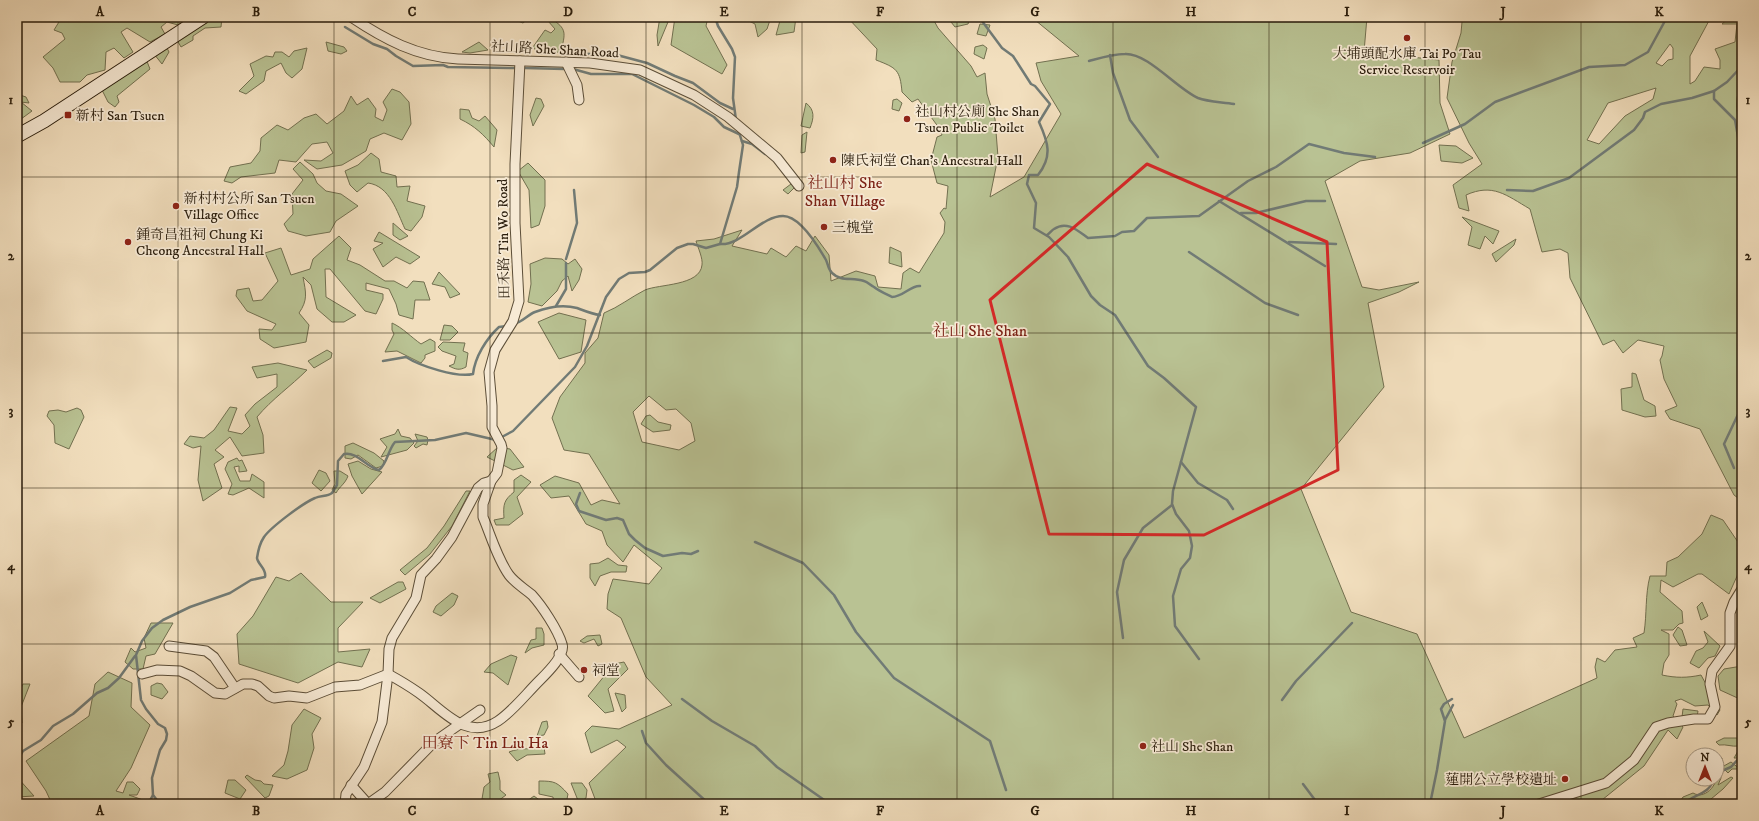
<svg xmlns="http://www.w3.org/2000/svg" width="1759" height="821" font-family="'IM FELL DW Pica','Noto Serif TC',serif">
<rect width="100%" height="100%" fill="#f2dfbe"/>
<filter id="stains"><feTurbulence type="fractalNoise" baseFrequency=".005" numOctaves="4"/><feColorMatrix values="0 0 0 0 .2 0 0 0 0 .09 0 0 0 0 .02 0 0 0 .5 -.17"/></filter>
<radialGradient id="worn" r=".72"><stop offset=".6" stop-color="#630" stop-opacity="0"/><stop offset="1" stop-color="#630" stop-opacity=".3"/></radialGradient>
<g fill="#b9c293" stroke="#727050" fill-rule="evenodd">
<path d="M62 17H113L119 22 123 17H190L178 25 167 22 161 27 165 34 150 42 127 28 121 32 133 52 124 58 114 48 106 52 105 70 87 75 80 82H60L53 68 43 57 65 39 62 33 54 30Z"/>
<path d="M196 17H222L221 27 205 28 193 36V40L181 47 177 40Z"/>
<path d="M513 17 529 18 523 23 513 19Z"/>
<path d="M660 17H668V22L658 46 657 35Z"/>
<path d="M675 17H708L706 26 727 65 722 74 671 45Z"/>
<path d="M741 17H771L767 29 758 37 755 24Z"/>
<path d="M781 17H796L794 32 776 35Z"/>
<path d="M847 17H932L938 28 971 66 977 77 985 73 987 94 995 119 998 157 990 197 1024 177 1061 114 1041 81 1036 63 1079 56 1035 20 1034 17H1367L1364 52 1439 60 1440 103 1450 134 1410 153 1360 161 1325 181 1362 287 1379 290 1419 282 1399 292 1368 303 1384 387 1301 489 1351 612 1417 634 1464 738 1597 678 1595 667 1597 658 1605 662 1615 650 1637 647 1633 638 1644 633C1647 614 1645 595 1650 576H1666L1667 562 1678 557 1702 534 1711 515 1723 520 1742 548V565L1729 594 1702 574H1698L1673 587 1661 580 1660 592 1682 611 1683 623 1679 624 1673 630H1661L1669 634V655L1664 663 1662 675C1676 678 1687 678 1701 675L1720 710 1717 715 1708 705 1695 706 1681 699 1675 701 1677 704 1673 716 1683 727 1677 739 1668 730 1644 766 1597 804H597L589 783 626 747 617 740 591 753 585 733 592 726 619 729 672 705 646 677 621 618 607 609 608 594 613 579 649 584 662 568 634 545 623 562 607 545 602 531 586 524 569 496 551 498 540 485 555 476 579 483 591 505 602 500 620 504 589 454 564 450 552 418 560 397 585 363V353L598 338 604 313C619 307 631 297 645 290 659 284 700 286 702 265 703 258 698 248 696 241L714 239 742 230 732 246 767 254 771 248 786 257 796 246 806 251 815 236 829 255 831 281 856 271 875 276 878 287 901 289 903 273 910 268 919 273 944 233 945 222 940 213 944 208 946 209 948 186 937 183 931 160 937 137 942 135 939 128 918 99 912 102 902 92C900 70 897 68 876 60L877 49ZM649 396 666 410 676 409 691 423 695 441 679 450 642 442 633 412Z"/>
<path d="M947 17H971L968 24 955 27Z"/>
<path d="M1460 17H1711L1690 56V84L1695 81 1704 67 1720 69V60L1715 49 1735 42 1737 24H1722L1730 17H1742V89H1739C1735 103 1736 115 1742 128V501L1734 495 1700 429 1670 419 1665 411 1677 406 1664 379 1660 360 1662 356 1664 346 1638 340 1623 353 1614 340 1603 345 1570 278 1568 253 1560 249 1542 252 1530 209C1506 195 1493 183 1466 195L1469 211 1459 208 1453 185 1482 164 1469 143 1447 98 1452 62 1461 33 1462 22ZM1670 44 1673 48V59L1668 60 1662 66 1656 63ZM1656 88 1653 99 1625 116 1599 144 1587 140 1608 103Z"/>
<path d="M550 18C568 29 565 33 561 52L539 54 533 47 545 30 551 33 555 29 548 21Z"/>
<path d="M980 24 990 25 986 36 977 34Z"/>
<path d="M326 42 344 47 347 51 341 54 328 51Z"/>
<path d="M479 42 488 50 470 53 462 52Z"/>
<path d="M983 45 987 48 984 59 974 54 975 47Z"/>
<path d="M166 46 169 52 162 64 154 54Z"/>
<path d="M307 48 302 69 292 78 286 73 281 63 266 71 264 81 246 94 239 91 254 76 250 64 266 56 273 57 275 52H282L289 57 294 51Z"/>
<path d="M146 59 150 69 117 96 119 102 115 107 108 102 102 90Z"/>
<path d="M392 89 400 92 409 102 411 124 402 140 384 133 370 139 366 151 342 165 317 169 304 160 321 161 333 153 327 142 312 144 296 162 279 160 275 173 241 177 232 183 224 181 230 167 251 163 260 151 261 138 277 125 288 130 304 118 316 114 327 124 344 111 351 96 357 105 368 98 376 109 375 117 383 121 387 110 383 102Z"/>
<path d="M17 94 26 97 29 103 21 102 32 111 17 122Z"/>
<path d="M536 98 541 99 544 106 533 126 530 115Z"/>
<path d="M897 99 902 103 899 111 892 109 893 100Z"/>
<path d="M806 103C815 110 814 118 810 128L801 126Z"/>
<path d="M460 109 469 110 472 118 479 121 485 116 497 130 494 147C484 135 475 126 460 119Z"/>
<path d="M807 132 805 152 801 153 802 135Z"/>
<path d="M1439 145 1456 146 1473 158 1462 163 1441 161Z"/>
<path d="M371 153 379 159 381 172 396 176 397 187 410 186 407 201 425 206 422 217 411 231 405 229C397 212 390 186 368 183L357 192 350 185 345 171 358 165Z"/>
<path d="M300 162 313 174 317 183 326 191 341 194 358 206 336 221 330 232 306 236 288 231 284 224 293 214 292 194 303 180 293 169Z"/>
<path d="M528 163 545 180V206L539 225 531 228 529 190 518 171Z"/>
<path d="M791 184 796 186 788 194 783 190Z"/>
<path d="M1462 217 1499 231 1493 244 1485 236 1480 249 1468 245 1472 227Z"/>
<path d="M393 223 408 236 400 240 393 235Z"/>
<path d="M379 232 420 257 410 264 396 257 383 267 373 249 383 243 374 241Z"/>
<path d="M339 236 351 248 347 260 360 265 385 281H394L407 288 413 281 424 282 430 300H415L413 319 399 315 396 304 389 289 366 283V290L383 294V299L376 314 365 311 330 269H325L326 297 356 315 344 322H332L317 309 311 285 303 277C306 293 308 300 299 313L309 325 306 342 274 348 260 339 259 329 272 330 276 324 247 311 236 296 237 290 249 288 253 301 262 300 278 281 265 253 281 248 291 275 310 269 313 259Z"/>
<path d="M1516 239 1514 245 1496 262 1492 254Z"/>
<path d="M890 247 901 252 902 267 889 263Z"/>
<path d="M545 258 562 259 568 264 575 259 582 269 579 280 572 291 568 276 562 281 557 291 542 306 528 302 531 284 530 264Z"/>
<path d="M439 272 460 294 450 298 445 287 432 284Z"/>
<path d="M559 313 586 320 581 352 559 359 538 322Z"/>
<path d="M392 323C403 328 411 337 421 344L430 339 435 342V351L425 355V358L421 363 397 351 385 352 394 334 392 330Z"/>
<path d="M444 325 452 326 458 332 450 340H440Z"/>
<path d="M443 342 465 343 463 351 468 353 466 367C459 371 455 369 449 366L454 364 456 356 442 351 438 347Z"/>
<path d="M327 350 332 353 331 358 314 368 308 361Z"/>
<path d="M278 363 307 370C291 386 272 399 257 417L263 435 264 453 242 456 230 437 215 450 224 457 214 464 222 488 203 501 198 480 201 446 193 448 184 444 190 436 204 438 214 430 230 407 237 408 228 431 242 434 250 426 245 415 255 404 277 387V374L257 378 252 367Z"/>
<path d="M1632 373 1636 374 1644 400 1655 406 1656 416 1645 417 1622 410 1621 389 1632 387Z"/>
<path d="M77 408 81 410 84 417 69 449 55 443 54 425 47 416 49 411 58 410 66 412Z"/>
<path d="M650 415 658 422 671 425 670 430 653 432 641 424 646 416Z"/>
<path d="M398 429 401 436 410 438 414 443 407 450 381 457 387 447 380 439 395 434Z"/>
<path d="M415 434 427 437 428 440 427 445 423 444 416 448 414 446 418 441Z"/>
<path d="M353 443 374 453 384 461 383 466 376 468 358 455 351 459 345 458V446Z"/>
<path d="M498 447 510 449 524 467 513 470 487 457Z"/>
<path d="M237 458 239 461 242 460 247 471 239 472V466L234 467 240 481H250L252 474 264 482V498L249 488 233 495 228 494 232 484 225 469 228 462Z"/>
<path d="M358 461 371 469 382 472 362 494 352 476 348 464Z"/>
<path d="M319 470 326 473 330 481 321 491 312 483Z"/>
<path d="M334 471H340L348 476C345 484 340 486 336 493L332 490 335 484Z"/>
<path d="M521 475 531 482 517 497 523 514 509 525H496L494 520 504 518C503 504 504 500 514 492V480Z"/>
<path d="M466 491H470L452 526 430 554 405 575 400 570 427 548 444 526Z"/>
<path d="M608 558 618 565 627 566 626 572H611L600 576 595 586 590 578V564L599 563Z"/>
<path d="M301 573 331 602H363L338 628V652L370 649 362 667 338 662 298 683 239 664 237 634 253 616 276 577 289 581Z"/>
<path d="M398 582H403L406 589 380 603 370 598Z"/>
<path d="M452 593 458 596 454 605 441 616 433 612 436 606Z"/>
<path d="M1702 602 1708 616 1701 620 1697 607Z"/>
<path d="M151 623H173L155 654 146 656 143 669H133L125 662 131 648 135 652 146 648 144 638Z"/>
<path d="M1678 627 1682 630 1687 645 1680 646 1673 635Z"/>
<path d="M536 628H542L544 634V645L532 648 525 653 531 640 536 639Z"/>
<path d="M1704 631 1720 646 1715 656 1708 658 1699 668 1690 663 1696 651 1703 648 1708 642Z"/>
<path d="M600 635 602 644 598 646 594 639 584 643 580 641 587 636Z"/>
<path d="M511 655 517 657 508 685 493 673 484 672 491 664Z"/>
<path d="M624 662 628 669 608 689 614 711 605 713 588 696 614 664Z"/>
<path d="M1742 666V700L1720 690 1718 676 1724 669Z"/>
<path d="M108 672 132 683 131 707 150 725 131 768 116 791 123 793 127 782H133L140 789 137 795H129L143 800 135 804H52L46 791 26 761 89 716 95 684Z"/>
<path d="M157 683 162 684 168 692 162 699 151 695V686Z"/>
<path d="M23 684H30L21 707 22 723H17V696Z"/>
<path d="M615 693 625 695 626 708 622 712Z"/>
<path d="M304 709 321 718 312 734 314 748 307 770 287 779 272 776 284 765 288 751 292 725Z"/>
<path d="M1683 709 1698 711 1696 723 1682 717Z"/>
<path d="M547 721 548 727 544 735 537 736 542 722Z"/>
<path d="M1742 729V751L1738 758H1734L1738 751 1739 746C1731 747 1727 744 1719 745L1716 742 1724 738H1739Z"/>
<path d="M544 747 545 754 527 755 517 761 509 752C521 747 532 750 544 747Z"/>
<path d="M1713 750 1722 758V763L1717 764V755H1711Z"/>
<path d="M1731 762 1740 769H1732L1728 773 1722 767Z"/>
<path d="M498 772 500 781V790L506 795 498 801 482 799 484 787 490 782 488 774Z"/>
<path d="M1720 773 1721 778 1718 785 1731 777 1733 778 1723 789 1705 804H1678L1683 797 1693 793C1705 800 1717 785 1717 775Z"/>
<path d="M17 775V777L34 796 17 797Z"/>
<path d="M247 775 255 780 261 781 264 784 273 785 269 796 265 798 245 777Z"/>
<path d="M228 780H235L246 790 240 799 225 793Z"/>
<path d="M539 781C555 781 557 782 568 794L566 804H554L553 797 539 794Z"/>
<path d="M571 783H582L587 790 586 798 579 803Z"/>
<path d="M534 796 542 802 540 804H523Z"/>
</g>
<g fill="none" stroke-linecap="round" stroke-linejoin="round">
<g stroke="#717b76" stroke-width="2.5">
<path d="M715 17 718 26 732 49 735 57 733 98 736 120"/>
<path d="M976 17 982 21 1002 48 1013 56 1031 84 1035 86 1050 104 1039 122C1048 142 1053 156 1038 175H1029L1027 184 1036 203 1034 228 1049 237 1068 257 1091 296 1100 305 1115 315 1148 366 1164 378 1196 407 1173 491 1172 504 1176 514 1189 531 1192 546 1190 558 1181 569 1173 596 1175 626 1199 659"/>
<path d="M345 27 373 44 387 49 396 56 413 66 443 65 448 67 515 68"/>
<path d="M565 53 617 55 647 63 675 76 693 83 720 103 733 109"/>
<path d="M1110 55 1113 73 1130 120 1158 157"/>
<path d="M1089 61C1100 58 1113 54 1125 54 1148 53 1176 88 1198 98 1208 102 1223 102 1234 104"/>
<path d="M525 68 564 69"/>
<path d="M573 69 591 74H632L694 105 714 117 724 127 739 134"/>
<path d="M1714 91V99L1735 120 1742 159"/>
<path d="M742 141 752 144 765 154"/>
<path d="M1423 143 1465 124 1495 102 1589 67 1625 65 1648 52 1666 19"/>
<path d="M1507 190 1533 191 1569 178 1634 130 1643 118 1645 112 1661 104 1692 98 1714 91 1727 82 1742 66"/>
<path d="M1219 201 1325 266"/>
<path d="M1241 213H1256L1306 201H1325"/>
<path d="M1047 235C1050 233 1052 230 1054 229 1067 220 1078 231 1088 238L1115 236 1122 232 1134 231 1147 218 1199 216 1248 181 1276 167 1309 144 1344 153 1375 157"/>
<path d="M1289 242 1336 244"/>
<path d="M720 244C741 246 761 216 783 216 800 216 818 246 826 260 828 264 828 269 832 273 841 282 852 277 864 281 868 282 870 285 874 287 879 291 886 294 892 297 903 297 911 285 920 286"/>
<path d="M1189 252 1265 303 1298 315"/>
<path d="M566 259 577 223 574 190"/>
<path d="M556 306 566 289V263"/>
<path d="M513 324C522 323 527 315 535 312 548 307 563 304 577 308 585 311 592 314 600 315"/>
<path d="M383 361 406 357C420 366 457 378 473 374 475 357 486 339 499 327L507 326"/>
<path d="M500 438 513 431 575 367 587 346 606 297 619 279 629 273 645 272 650 270 677 248 688 244H693L706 248 720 244 737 187 739 172 743 145 738 129"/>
<path d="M1181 462 1198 483 1227 500 1233 509"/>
<path d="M1734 468 1724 444 1742 406"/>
<path d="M580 493 576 504 579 511 606 520 617 518 623 520 629 534 635 540 645 548 663 556 682 553 691 554 698 551"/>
<path d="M755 542 803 563 834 595 856 632 894 678 990 741 1006 790"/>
<path d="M1123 638 1117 592 1124 560 1143 528 1172 505"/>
<path d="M682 699 712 721 755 746 777 767 830 804"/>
<path d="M1282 700 1296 681 1352 623"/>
<path d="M1445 720 1453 705"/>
<path d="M642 731 646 743 666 765 709 804"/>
<path d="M17 758H19L23 751 41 740 53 726 73 714 97 693 108 688 119 678 135 656"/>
<path d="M1717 773 1731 767 1742 755"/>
<path d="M1303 784 1318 804"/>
<path d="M148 804 153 795"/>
<path d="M160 804 153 795 152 778 160 750 166 740 167 734 165 728 158 724 146 709 141 700 136 655 142 641 152 628 163 620 190 607 230 593 251 580 265 577C267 569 258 565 257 558 258 551 260 543 264 537 271 527 303 503 315 498 321 495 327 497 332 493L337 485 338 461 344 454C357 451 367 468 379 470 387 464 388 450 395 442L435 440 466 433 496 440"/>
<path d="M1430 804 1437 770 1445 721 1441 709 1444 704 1452 699"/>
<path d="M1684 804C1693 794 1709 795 1714 779"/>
</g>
<g stroke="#5c4e38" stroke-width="11">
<g id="minor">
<path d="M351 17C384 39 417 57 458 59L590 63 640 70 694 95 728 117 777 158 799 186"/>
<path d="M566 62 577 85 579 100"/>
<path d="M169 646 206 651 214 657 235 688"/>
<path d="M559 654 579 677"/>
<path d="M142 674 157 670 180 671 191 676 215 693 225 694 243 684H252L258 686 269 696 274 698 289 696 307 698 335 687 360 685 388 674"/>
<path d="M388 674C399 680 409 686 419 693 442 709 466 742 498 721 513 711 526 694 539 681 546 674 566 655 562 644 558 630 542 606 532 595 524 588 516 584 509 575 497 558 491 536 483 517V504L491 481 497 473 502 448 501 444 492 427V406L489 372 495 350 513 321 519 301 515 223V164L520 61"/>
<path d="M351 785 368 804"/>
<path d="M345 804 346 794 364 767 382 722 388 674 389 649 392 638 416 598 421 575 436 559 452 537 478 488 484 483 491 481"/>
<path d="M368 804 385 792 434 742 480 710"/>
<path d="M1539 804 1606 783 1634 760 1656 727 1668 723 1694 719H1708L1715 707 1710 684 1712 671 1730 646V613L1734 602 1742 589"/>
</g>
</g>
<g stroke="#2a1d0c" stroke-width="15">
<path id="secondary" d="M17 136 44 121 203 17"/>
</g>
<use href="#minor" stroke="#f7ead5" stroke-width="9"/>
<use href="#secondary" stroke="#f7ead5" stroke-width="13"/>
</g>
<path fill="none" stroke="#d62828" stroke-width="3" stroke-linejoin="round" d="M1147 164 1327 242 1338 470 1204 535 1049 534 990 300Z"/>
<path fill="none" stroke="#2a1d0c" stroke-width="1" stroke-opacity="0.55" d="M178 17V804M334 17V804M490 17V804M646 17V804M802 17V804M957 17V804M1113 17V804M1269 17V804M1425 17V804M1581 17V804M17 177H1742M17 333H1742M17 488H1742M17 644H1742"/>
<g fill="#8f2418" stroke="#f7ead5" stroke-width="1.5">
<circle cx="1407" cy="38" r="4"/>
<rect x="64" y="111" width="8" height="8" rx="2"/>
<circle cx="907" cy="119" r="4"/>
<circle cx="833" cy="160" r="4"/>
<circle cx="176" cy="206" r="4"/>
<circle cx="824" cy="227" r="4"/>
<circle cx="128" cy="242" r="4"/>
<circle cx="584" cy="670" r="4"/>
<circle cx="1143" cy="746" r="4"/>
<circle cx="1565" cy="779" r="4"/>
</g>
<g text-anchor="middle" stroke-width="3.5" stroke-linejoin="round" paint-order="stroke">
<g font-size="14" fill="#2a1d0c" stroke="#f7ead5">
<text transform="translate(555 49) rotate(3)" y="5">社山路 She Shan Road</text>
<text transform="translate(503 239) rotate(-91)" y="5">田禾路 Tin Wo Road</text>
</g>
<g font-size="14" fill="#2a1d0c" stroke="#f7ead5" text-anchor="start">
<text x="1407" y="58" text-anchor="middle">大埔頭配水庫 Tai Po Tau<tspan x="1407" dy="16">Service Reservoir</tspan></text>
<text x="915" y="116">社山村公廁 She Shan<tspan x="915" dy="16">Tsuen Public Toilet</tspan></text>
<text x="76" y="120">新村 San Tsuen</text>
<text x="841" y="165">陳氏祠堂 Chan's Ancestral Hall</text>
<text x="184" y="203">新村村公所 San Tsuen<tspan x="184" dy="16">Village Office</tspan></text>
<text x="832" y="232">三槐堂</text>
<text x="136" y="239">鍾奇昌祖祠 Chung Ki<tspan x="136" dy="16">Cheong Ancestral Hall</tspan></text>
<text x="592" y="675">祠堂</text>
<text x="1151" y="751">社山 She Shan</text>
<text x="1557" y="784" text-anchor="end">蓮開公立學校遺址</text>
</g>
<g font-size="16" fill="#7a1f14" stroke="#f7ead5">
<text x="845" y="188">社山村 She<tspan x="845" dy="18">Shan Village</tspan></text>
<text x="980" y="336">社山 She Shan</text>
<text x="485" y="748">田寮下 Tin Liu Ha</text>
</g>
</g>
<rect width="1759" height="821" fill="none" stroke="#f2dfbe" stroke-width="44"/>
<g transform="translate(1705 767)"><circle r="19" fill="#f7ead5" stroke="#a59885"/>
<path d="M0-3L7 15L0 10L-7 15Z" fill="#8f2418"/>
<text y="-6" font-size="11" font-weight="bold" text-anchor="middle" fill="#2a1d0c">N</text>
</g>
<rect x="22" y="22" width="1715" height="777" fill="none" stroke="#2a1d0c" stroke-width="1.5"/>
<g font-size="13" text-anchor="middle" font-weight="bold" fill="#2a1d0c">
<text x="100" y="16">A</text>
<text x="256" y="16">B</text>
<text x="412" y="16">C</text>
<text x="568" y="16">D</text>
<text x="724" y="16">E</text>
<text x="880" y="16">F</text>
<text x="1035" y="16">G</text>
<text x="1191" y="16">H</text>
<text x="1347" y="16">I</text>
<text x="1503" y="16">J</text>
<text x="1659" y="16">K</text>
<text x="11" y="104">1</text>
<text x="1748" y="104">1</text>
<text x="11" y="260">2</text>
<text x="1748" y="260">2</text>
<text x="11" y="415">3</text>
<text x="1748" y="415">3</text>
<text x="11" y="570">4</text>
<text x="1748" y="570">4</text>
<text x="11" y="726">5</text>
<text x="1748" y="726">5</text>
<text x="100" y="815">A</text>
<text x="256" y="815">B</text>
<text x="412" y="815">C</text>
<text x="568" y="815">D</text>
<text x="724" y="815">E</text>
<text x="880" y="815">F</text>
<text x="1035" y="815">G</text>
<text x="1191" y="815">H</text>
<text x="1347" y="815">I</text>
<text x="1503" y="815">J</text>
<text x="1659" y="815">K</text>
</g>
<rect width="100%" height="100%" filter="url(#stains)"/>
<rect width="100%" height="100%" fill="url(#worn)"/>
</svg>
